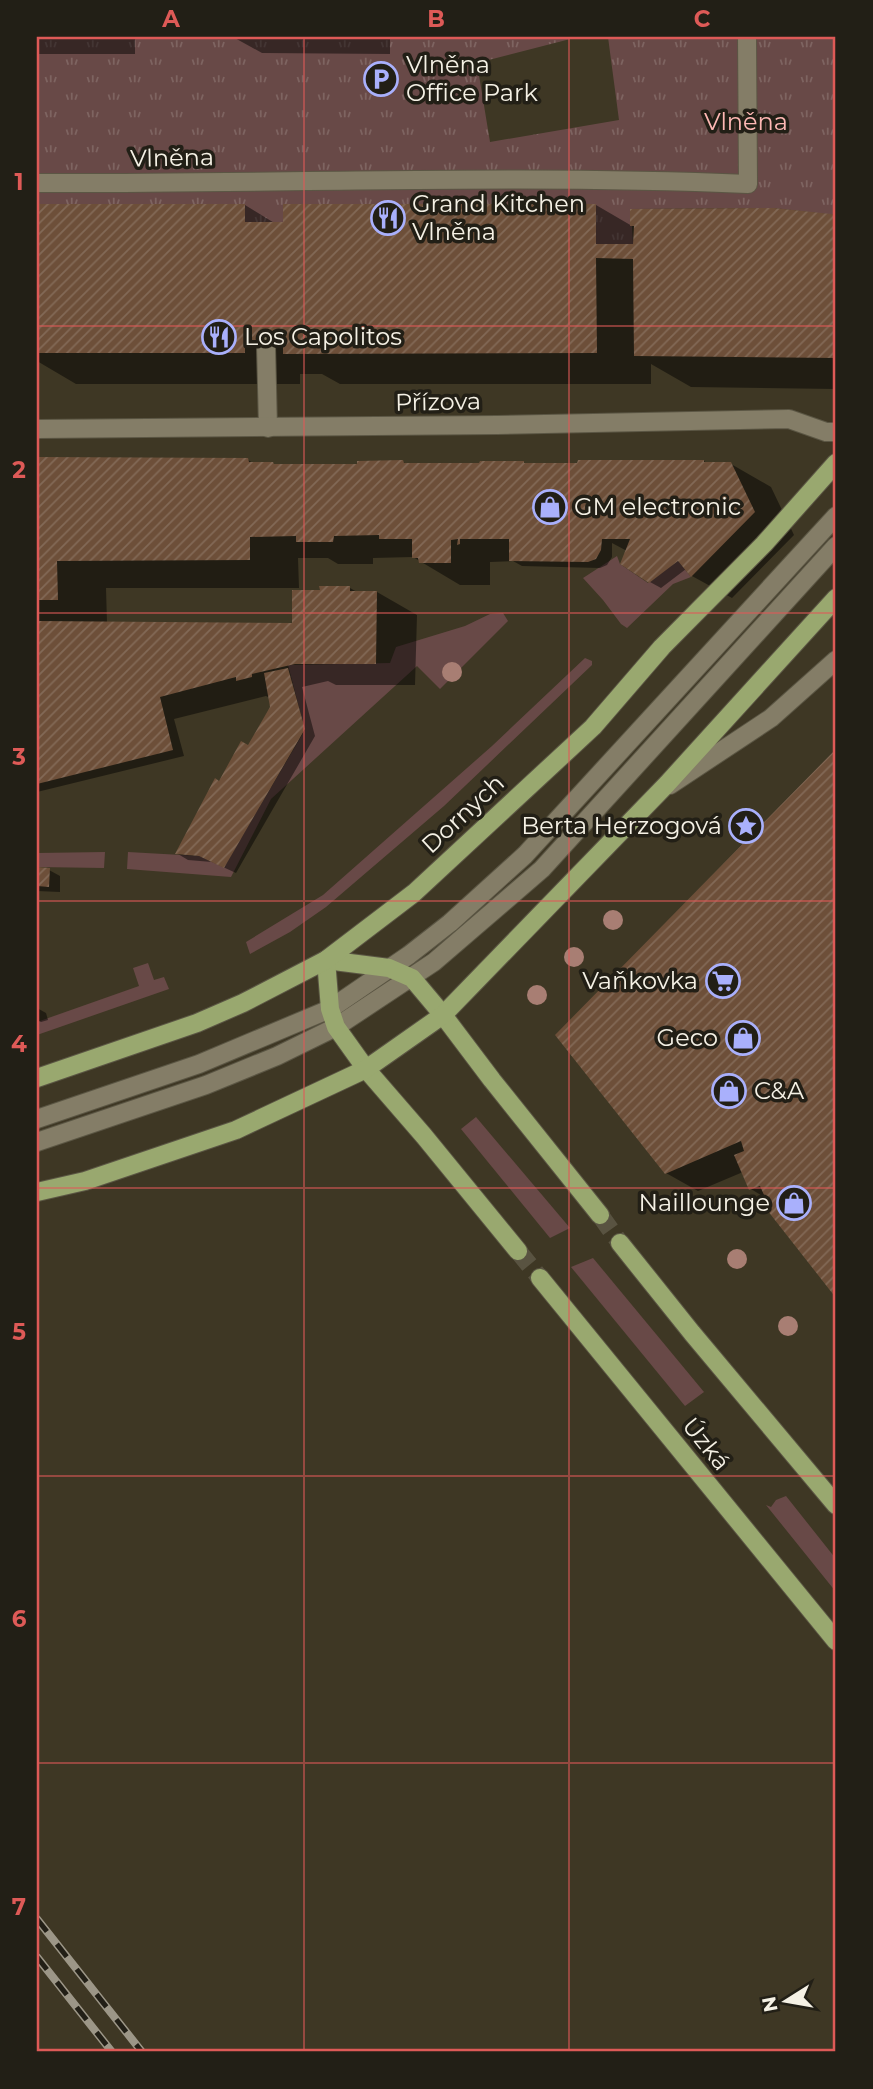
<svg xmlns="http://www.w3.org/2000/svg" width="873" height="2089" font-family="Montserrat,sans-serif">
<defs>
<pattern id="park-tufts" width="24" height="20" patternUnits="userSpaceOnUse" patternTransform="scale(1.75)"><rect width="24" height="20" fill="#684947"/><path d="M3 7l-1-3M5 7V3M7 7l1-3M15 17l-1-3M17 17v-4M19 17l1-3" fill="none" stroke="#7e6461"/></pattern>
<pattern id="building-hatch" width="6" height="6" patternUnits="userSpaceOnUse" patternTransform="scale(1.75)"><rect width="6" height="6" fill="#6d4f39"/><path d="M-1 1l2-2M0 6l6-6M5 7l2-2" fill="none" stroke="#826956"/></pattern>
</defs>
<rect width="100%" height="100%" fill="#3e3724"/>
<g fill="#684947">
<path d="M617 556 620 564 648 583 678 561 691 577 673 584 627 628 621 624 603 600 583 578Z"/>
<path d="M503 613 508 621 440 689 417 666 271 799 231 877 127 869 128 852 199 856 224 867 305 730 288 665 390 663 396 647 465 626 490 614Z"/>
<path d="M585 658 592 661V665L444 806 326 907 290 932 250 954 246 942 323 895 492 746Z"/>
<path d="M105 852 104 868 37 867V853Z"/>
<path d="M148 963 154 980 164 977 169 989 37 1035V1022L139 986 133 968Z"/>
<path d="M476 1117 570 1228 550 1238 461 1129Z"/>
<path d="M593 1258 704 1392 685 1406 571 1267Z"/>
<path d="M786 1496 836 1559V1592L766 1505 771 1507 776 1500Z"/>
</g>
<path fill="url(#park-tufts)" d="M37 37H578L477 63 490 142 619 120 608 37H836V215L774 208 631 209 633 244H596V204H283V222H245V204H37Z"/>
<g fill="#0007">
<rect x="37" y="37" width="98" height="17"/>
<path d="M233 37H390V54L262 53Z"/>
<path d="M245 205 276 224 596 205 632 226V210L836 217V389L691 387 651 364V384H340L322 374H300V384H76L37 361V206Z"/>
<path d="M37 459 248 460 255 464 358 466 403 462 408 465H578L704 461 708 464H731L771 487 794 535 732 598 692 576 686 569 661 588 650 582 627 551 612 543V557L607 565 600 568 522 566 513 561 490 562V585H460L413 557 373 558V564H338L328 558H298L299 588H106L107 623 292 625 321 592 350 588 357 592H377L417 615 415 685H336L328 681 302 687 315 736 236 873 212 862 188 860 178 854 219 783 248 747 272 707 270 698 266 696 174 719 184 756 37 792Z"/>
<path d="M836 752V1295L760 1198 764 1197 751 1189 743 1172 698 1191 666 1173 557 1035Z"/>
<path d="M37 869 49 870 60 876V892L37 891Z"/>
<path d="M37 1008 46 1013 48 1020 41 1022 37 1020Z"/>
</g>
<g fill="url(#building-hatch)">
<path d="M37 204H245V222H283V204H596V244H633L634 226H630V209L774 208 831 214 836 215V358L634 356 633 259 596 258 597 353 283 354V344L245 343V353H37Z"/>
<path d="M37 457 248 458 249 462H273L274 464H357V461L403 460 404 463H479L480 461H524V463H577L578 460H704V462H731L755 512 691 577 678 561 649 583 620 564 630 539H602L601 550 596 559 588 562 509 561V539H460V544L457 545 458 539 451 540V563H419L418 558H412V539H379V535L334 536 333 542H296V536L250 537V560L57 561 58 600H37Z"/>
<path d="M319 586H350V591H377L376 664H295L252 674V677L236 681V677L160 697 173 750 37 784V621L292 623V590H320Z"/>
<path d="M288 668 305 729 224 868 199 856 175 854 215 778 219 781 241 741 248 745 270 707 264 673Z"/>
<path d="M836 749V1298L757 1197 764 1195 760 1186 749 1190 734 1155 744 1151 741 1141 665 1174 555 1035Z"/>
<path d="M37 867 50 868 49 887 37 886Z"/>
</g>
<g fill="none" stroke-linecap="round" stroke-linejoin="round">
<g stroke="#595341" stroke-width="18" stroke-dasharray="18 9" stroke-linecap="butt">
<path d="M600 1215 620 1243"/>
<path d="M518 1251 540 1278"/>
</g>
<g stroke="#5b5644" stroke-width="20">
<g id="minor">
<path d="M37 183C274 184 511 174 748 184L747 37"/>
<path d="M266 346 268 428"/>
<path d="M37 429 497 425 789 419 826 432H836"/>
<path d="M670 785 771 718 836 660"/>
<path d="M37 1119 199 1064 330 1009 409 955 450 923 525 855 836 516"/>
<path d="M37 1142 206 1085 277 1056 336 1027 434 962 542 869 836 546"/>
</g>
</g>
<g stroke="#5b5644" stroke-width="20">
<g id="major">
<path d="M326 960 389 968 412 978 443 1015 492 1080 600 1215"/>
<path d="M326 960 330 1009 336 1027 366 1069 424 1136 518 1251"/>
<path d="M37 1078 197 1023 243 1003 326 960 414 893 593 727 662 647 764 544 836 463"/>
<path d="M37 1192 85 1181 236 1130 366 1069 443 1015 667 784 836 598"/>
<path d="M620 1243 692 1333 836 1505"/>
<path d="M540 1278 836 1641"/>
</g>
</g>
<use href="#minor" stroke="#847d67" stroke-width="18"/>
<use href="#major" stroke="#99a86f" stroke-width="18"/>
<g stroke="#9c9687" stroke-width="8">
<g id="rail">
<path d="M37 1919 142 2052"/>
<path d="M37 1957 112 2052"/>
</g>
</g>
<use href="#rail" stroke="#221f16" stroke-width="5" stroke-dasharray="16" stroke-linecap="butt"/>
</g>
<g fill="#a87e73">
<circle cx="452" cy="672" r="10"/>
<circle cx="613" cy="920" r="10"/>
<circle cx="574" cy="957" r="10"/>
<circle cx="537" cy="995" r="10"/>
<circle cx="737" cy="1259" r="10"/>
<circle cx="788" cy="1326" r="10"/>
</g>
<path fill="none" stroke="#de5a57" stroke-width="2" stroke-opacity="0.55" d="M304 37V2052M569 37V2052M37 326H836M37 613H836M37 901H836M37 1188H836M37 1476H836M37 1763H836"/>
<defs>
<g id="parking-ring" transform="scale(1.75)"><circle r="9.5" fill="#221f16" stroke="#a9b0fc" stroke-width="1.5"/><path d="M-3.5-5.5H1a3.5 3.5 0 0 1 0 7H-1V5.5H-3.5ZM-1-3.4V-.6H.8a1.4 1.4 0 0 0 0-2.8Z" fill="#a9b0fc"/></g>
<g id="restaurant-ring" transform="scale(1.75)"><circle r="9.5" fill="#221f16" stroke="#a9b0fc" stroke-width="1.5"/><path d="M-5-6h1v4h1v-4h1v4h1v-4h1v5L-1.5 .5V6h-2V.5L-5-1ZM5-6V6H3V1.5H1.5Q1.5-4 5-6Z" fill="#a9b0fc"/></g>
<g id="shop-ring" transform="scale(1.75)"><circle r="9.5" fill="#221f16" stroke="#a9b0fc" stroke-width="1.5"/><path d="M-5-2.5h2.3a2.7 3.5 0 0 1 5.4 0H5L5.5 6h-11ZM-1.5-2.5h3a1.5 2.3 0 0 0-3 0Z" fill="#a9b0fc"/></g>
<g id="sight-ring" transform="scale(1.75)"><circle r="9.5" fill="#221f16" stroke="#a9b0fc" stroke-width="1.5"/><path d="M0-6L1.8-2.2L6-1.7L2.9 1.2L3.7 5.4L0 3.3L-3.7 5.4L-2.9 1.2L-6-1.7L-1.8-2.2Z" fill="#a9b0fc"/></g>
<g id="supermarket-ring" transform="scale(1.75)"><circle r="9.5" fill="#221f16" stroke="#a9b0fc" stroke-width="1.5"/><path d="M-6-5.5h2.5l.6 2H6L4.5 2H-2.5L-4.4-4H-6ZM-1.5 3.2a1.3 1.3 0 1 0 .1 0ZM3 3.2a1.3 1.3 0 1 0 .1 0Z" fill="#a9b0fc"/></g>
</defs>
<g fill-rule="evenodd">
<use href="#parking-ring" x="381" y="79"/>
<use href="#restaurant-ring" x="388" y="218"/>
<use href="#restaurant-ring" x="219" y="337"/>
<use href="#shop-ring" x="550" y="507"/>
<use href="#sight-ring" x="746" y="826"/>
<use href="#supermarket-ring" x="723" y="981"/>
<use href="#shop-ring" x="743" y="1038"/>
<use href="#shop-ring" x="729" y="1091"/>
<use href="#shop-ring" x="794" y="1203"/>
</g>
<g text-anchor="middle" stroke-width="7" stroke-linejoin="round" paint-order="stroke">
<g font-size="24" fill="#f5f1e5" stroke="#221f16" text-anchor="start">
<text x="406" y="73">Vlněna<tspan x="406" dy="28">Office Park</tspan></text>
<text x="412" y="212">Grand Kitchen<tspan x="412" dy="28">Vlněna</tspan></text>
<text x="244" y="345">Los Capolitos</text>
<text x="574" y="515">GM electronic</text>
<text x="722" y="834" text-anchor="end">Berta Herzogová</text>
<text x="698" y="989" text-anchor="end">Vaňkovka</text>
<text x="718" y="1046" text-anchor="end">Geco</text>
<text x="754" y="1099">C&amp;A</text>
<text x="770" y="1211" text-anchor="end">Naillounge</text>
</g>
<g font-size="24" fill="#feb8b4" stroke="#221f16">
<text x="746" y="130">Vlněna</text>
</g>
<g font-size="24" fill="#f5f1e5" stroke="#221f16">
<text transform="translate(172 158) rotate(-1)" y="8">Vlněna</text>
<text transform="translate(438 402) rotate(-1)" y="8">Přízova</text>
<text transform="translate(463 814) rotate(-43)" y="8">Dornych</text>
<text transform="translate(706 1444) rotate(51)" y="8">Úzká</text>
</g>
</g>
<rect width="873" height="2089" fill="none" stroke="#221f16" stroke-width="77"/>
<g transform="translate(786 2001) rotate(259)" stroke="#221f16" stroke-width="5" paint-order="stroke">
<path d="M0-5L12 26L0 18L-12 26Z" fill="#f5f1e5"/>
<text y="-10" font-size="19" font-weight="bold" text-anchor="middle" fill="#f5f1e5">N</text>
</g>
<rect x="38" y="38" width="796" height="2012" fill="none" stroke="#de5a57" stroke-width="2.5"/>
<g font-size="23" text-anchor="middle" font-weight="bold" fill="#de5a57">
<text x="171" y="27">A</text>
<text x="436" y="27">B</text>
<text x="702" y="27">C</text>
<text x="19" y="190">1</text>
<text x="19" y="478">2</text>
<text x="19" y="765">3</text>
<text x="19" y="1052">4</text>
<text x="19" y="1340">5</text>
<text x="19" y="1627">6</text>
<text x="19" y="1915">7</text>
</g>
</svg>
